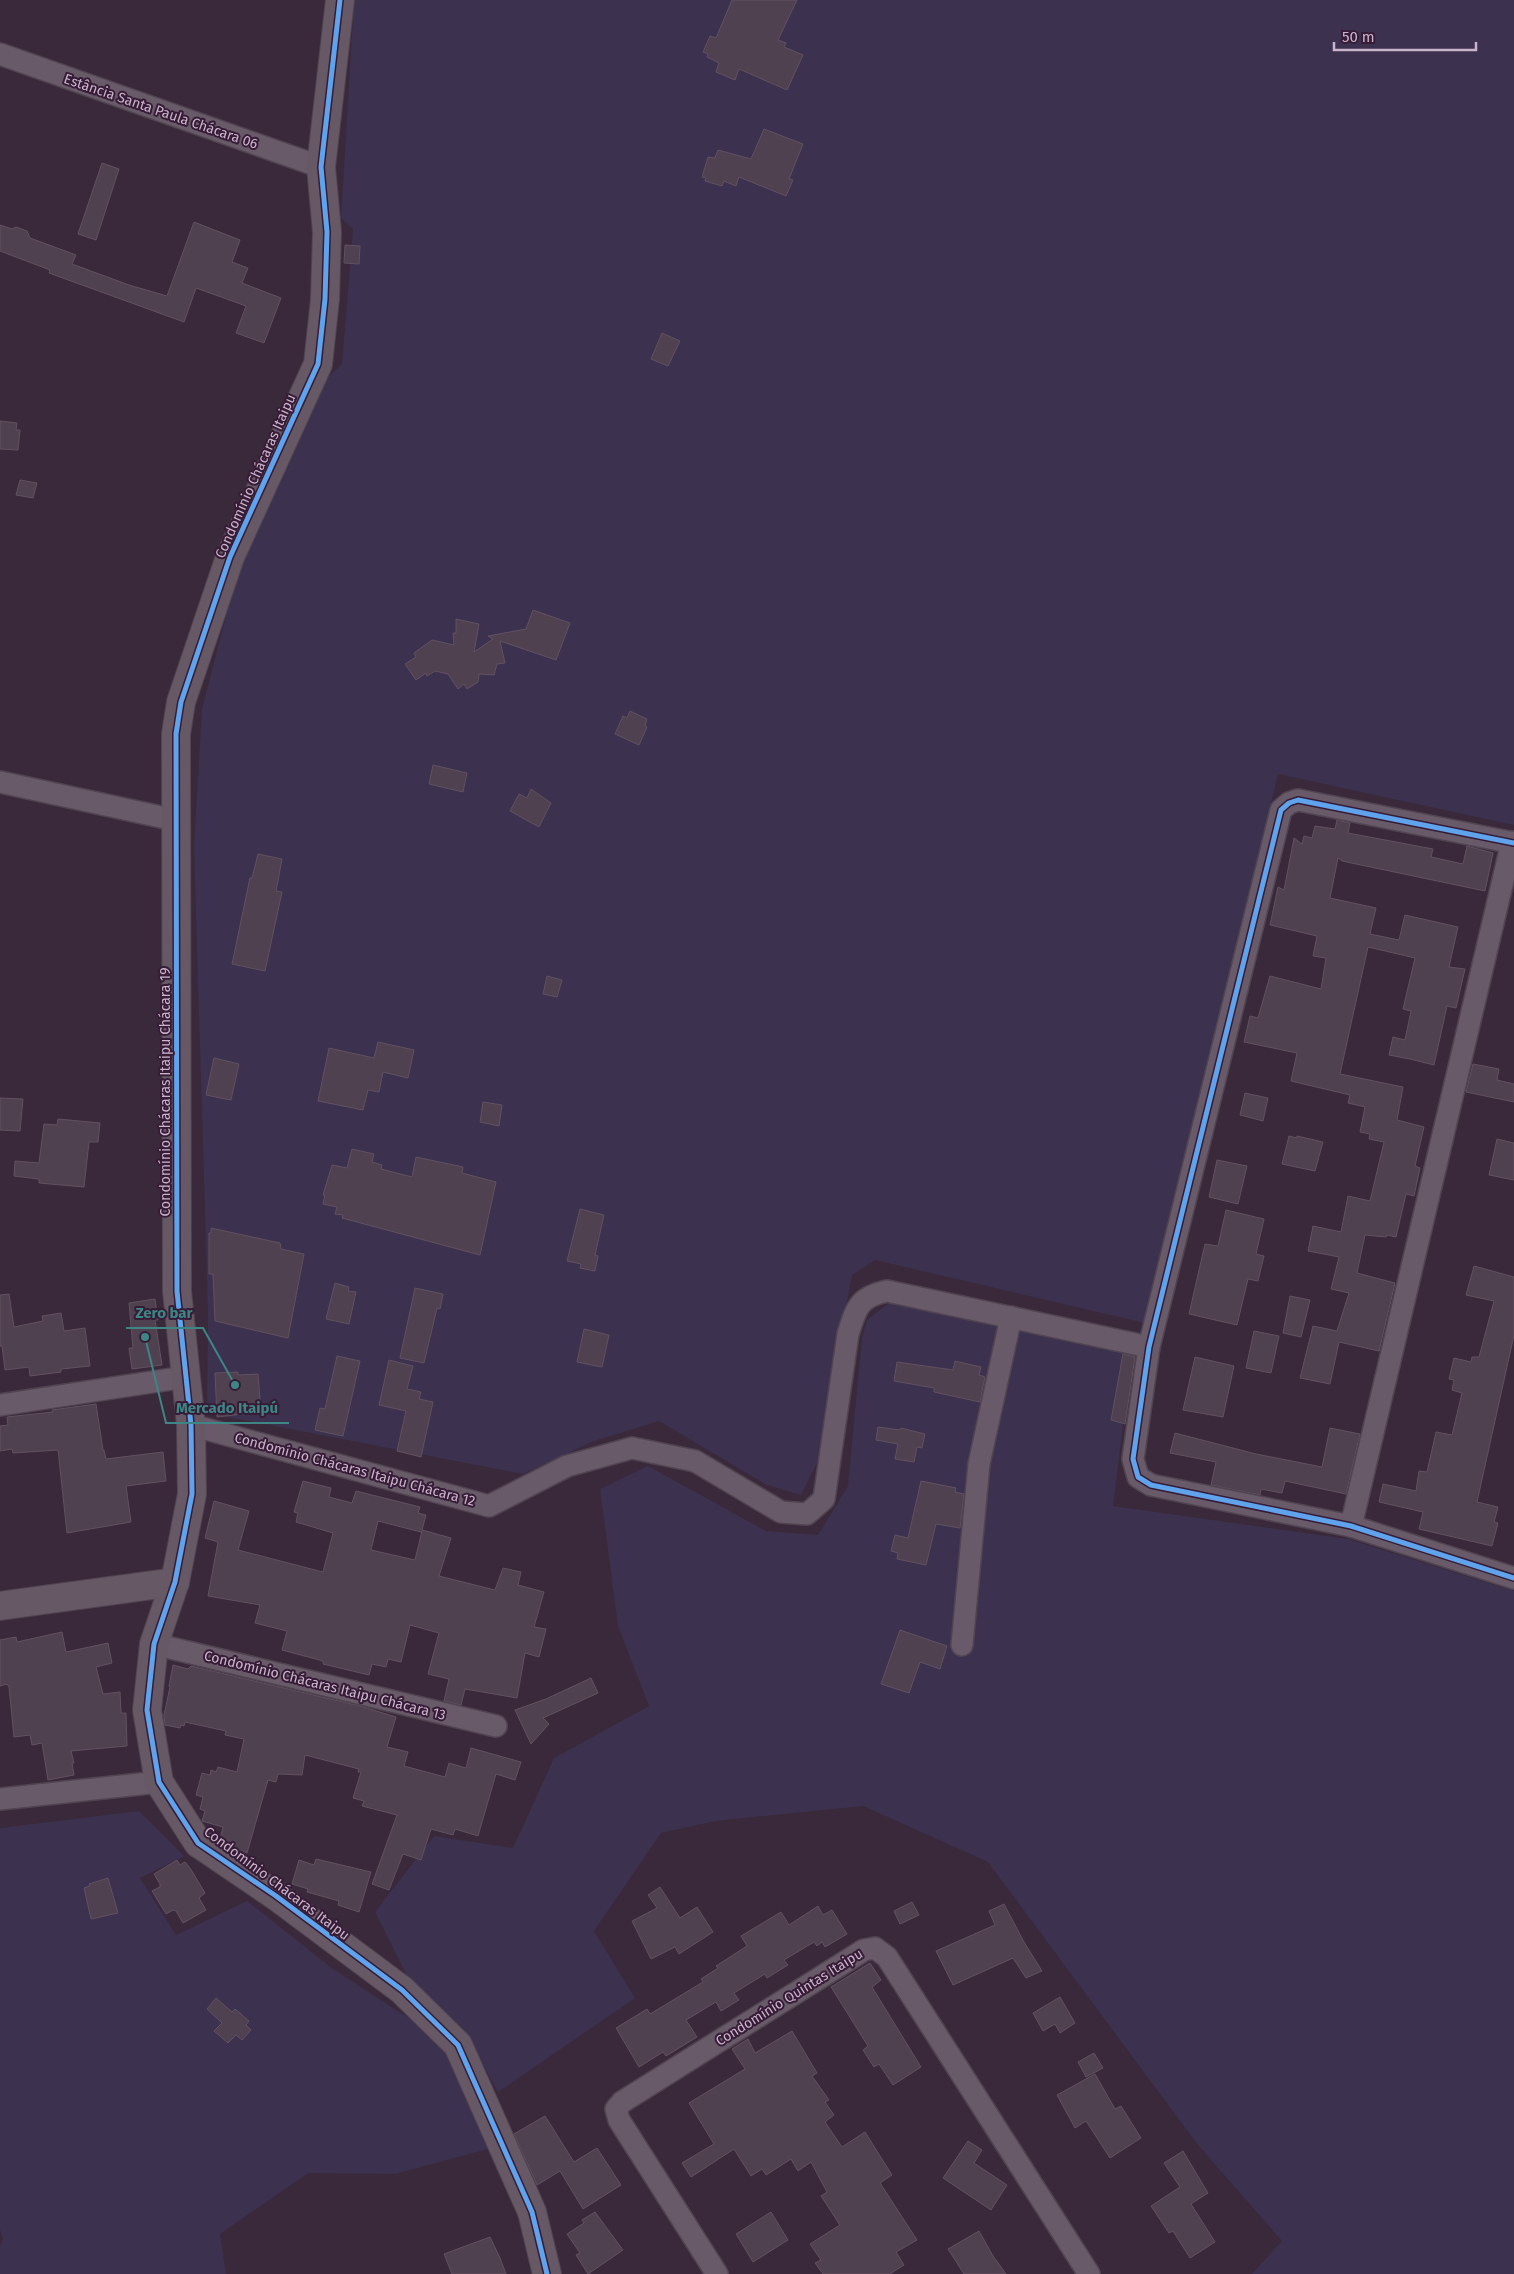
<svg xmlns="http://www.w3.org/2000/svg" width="1514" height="2274" font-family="'Fira Sans',sans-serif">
<rect width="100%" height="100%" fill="#3a293a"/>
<g fill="#3c314e">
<path d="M354 0H1514V825L1278 774 1145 1323 875 1260 852 1275 817 1463 801 1495 767 1485 659 1421 594 1441 523 1474 207 1413 208 1312 194 847 202 709 237 573 325 380 342 364 353 229 341 218Z"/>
<path d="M894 1299 1132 1353 1113 1506 1348 1539 1514 1591V2274H1252L1282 2241 1198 2145 988 1862 863 1806 715 1821 661 1833 594 1931 635 1998 498 2092 465 2031 409 1980 375 1912 434 1836 513 1848 554 1758 649 1706 618 1626 600 1489 648 1466 766 1531 818 1535 848 1486 862 1337 867 1320Z"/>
<path d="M139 1811 184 1856 140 1878 176 1935 247 1901 333 1969 418 2024 450 2059 471 2103 488 2149 395 2174 308 2173 220 2234 226 2274H0V2246L3 2239 0 2230V1828Z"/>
</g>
<g fill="#504150" stroke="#615161" fill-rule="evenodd">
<path d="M732 0H797L778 40 786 43 784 47 803 55 787 90 739 69 735 80 716 72 719 63 707 57 708 54 703 52 710 36 716 38Z"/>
<path d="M764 129 803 144 789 179 793 180 786 196 739 177 736 186 724 181 722 186 705 181 706 178 702 177 708 157 715 158 718 150 751 159Z"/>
<path d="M102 163 119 169 96 240 78 234Z"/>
<path d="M194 222 240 240 232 262 248 268 242 283 281 298 264 343 236 333 246 306 196 288 184 322 49 273 50 270 0 251V225L12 229 16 227 27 231 30 238 76 255 72 264 129 285 167 296Z"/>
<path d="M345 245 360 246 359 264 344 263Z"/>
<path d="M662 333 680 341 668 366 651 359Z"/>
<path d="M0 421 17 423 16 430H20L18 450 0 449Z"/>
<path d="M20 480 37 483 33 498 16 495Z"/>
<path d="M533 610 570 623 556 660 500 641 505 663 497 664 494 675 479 674 478 682 467 689 464 684 458 689 448 674 435 671 427 676 426 673 416 680 405 664 416 657 414 653 432 640 454 645 453 633H456V619L479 624 474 652 493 639 488 636 526 629Z"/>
<path d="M630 711 647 719 645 726 647 727 639 745 615 734 623 716 627 718Z"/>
<path d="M433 765 467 773 463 792 429 784Z"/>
<path d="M531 789 551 803 539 827 510 811 519 794 527 798Z"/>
<path d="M1337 820 1350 823 1348 833 1433 849 1431 857 1463 864 1467 846 1493 853 1485 891 1342 861 1338 858 1330 898 1376 908 1370 934 1399 940 1405 915 1458 927 1449 967 1465 969 1456 1008 1447 1006 1434 1065 1410 1059 1389 1055 1393 1037 1405 1040 1411 1011 1403 1009 1415 958 1368 947 1340 1074 1403 1087 1397 1120 1424 1127 1415 1166 1420 1168 1414 1196 1406 1194 1396 1237 1387 1235 1386 1237 1365 1235 1357 1273 1395 1283 1379 1351 1339 1342 1330 1384 1300 1378 1313 1326 1337 1331 1349 1293 1331 1289 1339 1257 1308 1251 1313 1226 1341 1232 1348 1196 1370 1201 1384 1142 1369 1139 1370 1134 1360 1132 1365 1107 1348 1103 1350 1095 1291 1081 1297 1053 1244 1042 1250 1016 1258 1018 1270 976 1321 989 1326 958 1313 956 1317 936 1270 925 1278 887 1284 890 1294 838 1302 844 1304 836 1312 838 1315 826 1335 829Z"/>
<path d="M258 854 282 859 276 891 282 892 265 971 232 964 250 878H252Z"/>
<path d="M547 976 562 980 557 997 543 994Z"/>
<path d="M378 1042 414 1050 408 1078 383 1072 379 1092 368 1090 363 1110 318 1101 329 1048 374 1058Z"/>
<path d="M214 1058 239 1064 231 1100 206 1095Z"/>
<path d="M1473 1064 1499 1069 1497 1080 1514 1084V1102L1466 1092Z"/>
<path d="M1245 1093 1268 1098 1263 1121 1240 1115Z"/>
<path d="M0 1098 23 1099 20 1131 0 1130Z"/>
<path d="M483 1102 502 1105 499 1126 480 1122Z"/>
<path d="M58 1119 100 1123 98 1142H89L84 1187 39 1183V1179L14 1176 15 1161 39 1163 44 1124 57 1125Z"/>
<path d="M1289 1136 1297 1138V1136L1323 1142 1315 1171 1282 1164Z"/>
<path d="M1497 1139 1514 1143V1180L1489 1175Z"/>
<path d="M352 1149 374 1154 372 1162 382 1165 381 1169 412 1177 416 1157 463 1167 462 1173 496 1182 480 1255 342 1218 343 1215 335 1214 337 1207 323 1204 325 1195H323L332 1165 347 1168Z"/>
<path d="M1217 1160 1247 1166 1238 1204 1209 1197Z"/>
<path d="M580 1209 604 1215 595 1255 598 1256 595 1271 580 1268 581 1264 567 1261Z"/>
<path d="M1226 1210 1264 1219 1256 1254 1264 1256 1258 1281 1248 1279 1237 1325 1189 1314 1205 1244 1218 1246Z"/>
<path d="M211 1228 280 1243 281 1249 304 1254 288 1338 215 1321 213 1274H209V1233H211Z"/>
<path d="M1474 1266 1514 1277V1335L1477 1502 1498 1507 1494 1522 1498 1523 1492 1546 1419 1529 1423 1512 1379 1502 1383 1484 1416 1491 1419 1471 1427 1472 1436 1432 1452 1435 1462 1393 1452 1390 1454 1380 1449 1379 1454 1358 1471 1362 1472 1357H1479L1494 1301 1466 1295Z"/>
<path d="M335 1283 349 1287 348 1291 356 1292 349 1324 326 1319Z"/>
<path d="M415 1288 443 1294 440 1309 437 1308 424 1363 400 1358Z"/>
<path d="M9 1294 14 1327 43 1321 42 1316 61 1313 64 1331 85 1328 90 1366 61 1369V1372L30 1376 29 1367 5 1370 2 1346H0V1295Z"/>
<path d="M1290 1296 1310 1300 1301 1337 1283 1333Z"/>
<path d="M155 1299 158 1320H155L162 1365 132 1369 129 1348H133L129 1303Z"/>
<path d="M584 1329 609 1335 602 1367 577 1362Z"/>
<path d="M1254 1331 1279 1336 1271 1373 1246 1368Z"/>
<path d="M1123 1354 1135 1357 1125 1424 1111 1420Z"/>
<path d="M337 1356 360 1361 343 1436 315 1430 320 1408 325 1409Z"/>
<path d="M1195 1357 1234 1366 1223 1417 1183 1410Z"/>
<path d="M389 1360 413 1366 407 1389 421 1392 419 1399 433 1402 421 1457 397 1451 406 1411 379 1405Z"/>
<path d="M955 1361 981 1367 979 1375 985 1377 980 1402 934 1392V1388L894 1381 897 1362 953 1370Z"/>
<path d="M238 1372V1375L258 1374 261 1412 217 1417 215 1373Z"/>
<path d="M96 1404 103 1450H104L106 1459 163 1452 166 1481 126 1486 131 1522 67 1533 58 1450 13 1453 12 1449 0 1451V1426L8 1425 7 1417 53 1412 52 1410Z"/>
<path d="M878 1427 900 1430 901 1428 925 1434 922 1448 917 1447 914 1462 895 1459 898 1444 876 1440Z"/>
<path d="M1330 1428 1360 1434 1346 1494 1285 1481 1282 1493 1261 1489 1260 1495 1211 1485 1216 1462 1170 1453 1175 1433 1256 1454 1322 1467Z"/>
<path d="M303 1481 331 1488 329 1497 352 1503 356 1491 420 1507 418 1513 426 1515 422 1530 451 1538 439 1576 495 1590 503 1568 521 1572 518 1585 544 1592 534 1627 546 1629 539 1657 525 1653 517 1698 465 1689 461 1705 444 1701 449 1679 428 1674 439 1633 410 1625 401 1662 388 1659 386 1667 372 1664 369 1675 323 1664V1661L282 1650 287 1631 255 1623 260 1605 208 1596 218 1542 205 1538 214 1501 249 1511 238 1550 323 1572 333 1533 296 1522 298 1513 294 1512ZM378 1521 421 1532 422 1531 415 1560 371 1550Z"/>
<path d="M921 1481 956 1488 955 1492 964 1494 960 1528 936 1524 926 1565 897 1559 898 1553 891 1551 895 1535 908 1538Z"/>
<path d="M900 1630 947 1646 940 1669 920 1662 909 1693 881 1684Z"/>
<path d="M62 1632 66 1652 108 1643 112 1663 96 1667 103 1694 120 1692 121 1713H126L127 1746 71 1751 74 1763H72L74 1775 48 1780 42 1743 32 1745 30 1735 14 1737 9 1687 7 1684 0 1686V1640L16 1637 17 1642Z"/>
<path d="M173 1665 188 1669 191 1666 360 1706 396 1717 387 1747 408 1752 404 1766 445 1777 449 1763 466 1768 471 1748 521 1762 515 1780 496 1774 478 1836 455 1829 453 1835 431 1829 421 1860 403 1854 389 1890 372 1884 397 1815 362 1806 364 1801 353 1798 361 1772H358L359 1769 305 1755 302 1775 278 1774 276 1782 268 1780 247 1853 232 1847 220 1839 223 1827 202 1821 205 1811 200 1809 203 1797 196 1795 202 1773 210 1775 211 1770 216 1772 218 1767 237 1772 244 1739 225 1735 226 1731 185 1722 184 1726 181 1725 180 1728 165 1725 164 1715 170 1687 169 1686Z"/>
<path d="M591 1678 598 1693 543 1718 549 1724 531 1744 515 1710 546 1699Z"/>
<path d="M316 1859 371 1872 359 1912 338 1905 339 1901 307 1892 308 1889 292 1884 299 1860 314 1865Z"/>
<path d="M177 1860 180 1865 185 1862 190 1868 205 1893 199 1898 206 1910 183 1923 176 1911 173 1910 166 1914 152 1891 160 1887V1884L154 1874Z"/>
<path d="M108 1878 118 1913 91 1919 84 1888 90 1886 89 1884Z"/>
<path d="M660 1887 680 1918 697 1907 713 1932 679 1954 675 1947 651 1959 632 1921 657 1908 648 1895Z"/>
<path d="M912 1902 919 1915 900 1924 894 1911Z"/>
<path d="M1004 1904 1024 1942 1042 1971 1026 1978 1013 1958 953 1985 936 1951 995 1925 989 1911Z"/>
<path d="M818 1906 823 1915 832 1910 847 1934 825 1947 822 1942 817 1946 814 1942 784 1960 788 1965 767 1978 765 1974 734 1993 739 2000 721 2011 716 2002 686 2020 697 2037 666 2056 663 2052 639 2067 616 2028 647 2009 650 2014 703 1982 701 1979 718 1968 716 1966 747 1946 741 1936 781 1912 789 1925Z"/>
<path d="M870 1963 881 1980 872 1987 921 2067 893 2085 879 2064 874 2067 863 2050 868 2046 831 1987Z"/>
<path d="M1060 1997 1075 2023 1060 2033 1055 2024 1043 2031 1033 2013Z"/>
<path d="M216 1998 232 2012 235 2009 249 2021 246 2025 251 2030 242 2040 236 2035 228 2043 214 2031 222 2023 207 2009Z"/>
<path d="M792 2031 817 2073 812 2076 829 2100 825 2102 834 2115 825 2122 842 2147 865 2132 892 2175 880 2183 917 2240 896 2252 904 2265 890 2274H823L815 2263 821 2260 810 2244 840 2225 821 2196 827 2192 811 2162 798 2171 791 2159 766 2175 762 2169 751 2176 734 2149 691 2177 682 2163 714 2144 689 2103 745 2069 732 2049 748 2039 755 2053Z"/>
<path d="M1094 2053 1103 2068 1086 2077 1078 2062Z"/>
<path d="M1095 2074 1115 2109 1121 2106 1141 2138 1110 2158 1086 2121 1075 2128 1057 2095Z"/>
<path d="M545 2116 574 2162 597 2148 621 2185 583 2209 560 2171 537 2185 514 2134Z"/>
<path d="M968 2141 982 2150 974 2163 1007 2185 991 2210 943 2178Z"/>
<path d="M1183 2151 1208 2193 1191 2204 1215 2242 1190 2258 1173 2231 1169 2233 1151 2206 1180 2187 1164 2163Z"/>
<path d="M595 2212 623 2250 588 2274 576 2255 580 2253 567 2234 584 2223 582 2220Z"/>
<path d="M771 2212 788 2240 753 2262 736 2234Z"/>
<path d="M979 2231 993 2256 1006 2274H964L948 2249Z"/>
<path d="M490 2237 500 2258 506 2274H452L444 2254Z"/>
</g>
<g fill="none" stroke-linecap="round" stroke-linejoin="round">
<g stroke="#514451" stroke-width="24">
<g id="street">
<path d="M0 54 321 167"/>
<path d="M0 782 175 820"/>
<path d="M1514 843 1298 800 1289 803 1281 810 1149 1347 1133 1459 1138 1477 1151 1485 1351 1526 1514 1578"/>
<path d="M0 1405 185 1377"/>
<path d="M191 1425 489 1506 567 1466 632 1448 695 1461 781 1512 807 1514 824 1499 848 1334C856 1309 858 1297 887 1291L1149 1347"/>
<path d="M1351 1526 1512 842"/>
<path d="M154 1644 496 1726"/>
<path d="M962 1645 979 1464 1011 1317"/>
<path d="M0 1799 159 1782"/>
<path d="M717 2274 619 2120 616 2109 622 2102 864 1950 875 1948 887 1957 1089 2274"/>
</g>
</g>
<g stroke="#514451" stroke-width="30">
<g id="secondary">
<path d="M340 0 321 167 327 232 325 299 318 364 230 557 181 702 176 734 177 1291 191 1425 192 1494 175 1582 154 1644 147 1710 159 1782 198 1843 276 1896 402 1990 458 2045 532 2212 547 2274"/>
<path d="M0 1606 175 1582"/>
</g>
</g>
<use href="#street" stroke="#685a68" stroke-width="21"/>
<use href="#secondary" stroke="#665865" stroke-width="28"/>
<g stroke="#361c36" stroke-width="8">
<g id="cycleway">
<path d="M340 0 321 167 327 232 325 299 318 364 230 557 181 702 176 734 177 1291 191 1425 192 1494 175 1582 154 1644 147 1710 159 1782 198 1843 276 1896 402 1990 458 2045 532 2212 547 2274"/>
<path d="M1514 843 1298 800 1289 803 1281 810 1149 1347 1133 1459 1138 1477 1151 1485 1351 1526 1514 1578"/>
</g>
</g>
<use href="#cycleway" stroke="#60a3ed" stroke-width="5"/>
</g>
<g text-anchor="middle" stroke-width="4" stroke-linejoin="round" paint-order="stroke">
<g font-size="14" fill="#cbb3cb" stroke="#361c36">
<text transform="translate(161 111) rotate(19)" y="5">Estância Santa Paula Chácara 06</text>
<text transform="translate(255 476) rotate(-66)" y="5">Condomínio Chácaras Itaipu</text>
<text transform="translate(165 1092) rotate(-90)" y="5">Condomínio Chácaras Itaipu Chácara 19</text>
<text transform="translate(355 1469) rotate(15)" y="5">Condomínio Chácaras Itaipu Chácara 12</text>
<text transform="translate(325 1685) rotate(14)" y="5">Condomínio Chácaras Itaipu Chácara 13</text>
<text transform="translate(277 1883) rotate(37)" y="5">Condomínio Chácaras Itaipu</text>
<text transform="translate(789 1997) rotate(-32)" y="5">Condomínio Quintas Itaipu</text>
</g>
</g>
<path fill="none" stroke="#3e8585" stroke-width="2" d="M235 1385L203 1328H126M145 1337L166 1423H289"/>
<g fill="#3e8585" stroke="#361c36" stroke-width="2">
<circle cx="235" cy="1385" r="5"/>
<circle cx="145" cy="1337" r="5"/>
</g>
<g font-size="15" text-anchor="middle" font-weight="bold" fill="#3e8585" stroke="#361c36" stroke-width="4" stroke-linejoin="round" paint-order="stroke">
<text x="164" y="1318">Zero bar</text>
<text x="227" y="1413">Mercado Itaipú</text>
</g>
<path d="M1334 42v8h142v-8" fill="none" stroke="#cbb3cb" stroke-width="2.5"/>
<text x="1342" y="42" font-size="15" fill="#cbb3cb" stroke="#361c36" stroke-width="4" paint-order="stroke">50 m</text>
</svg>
